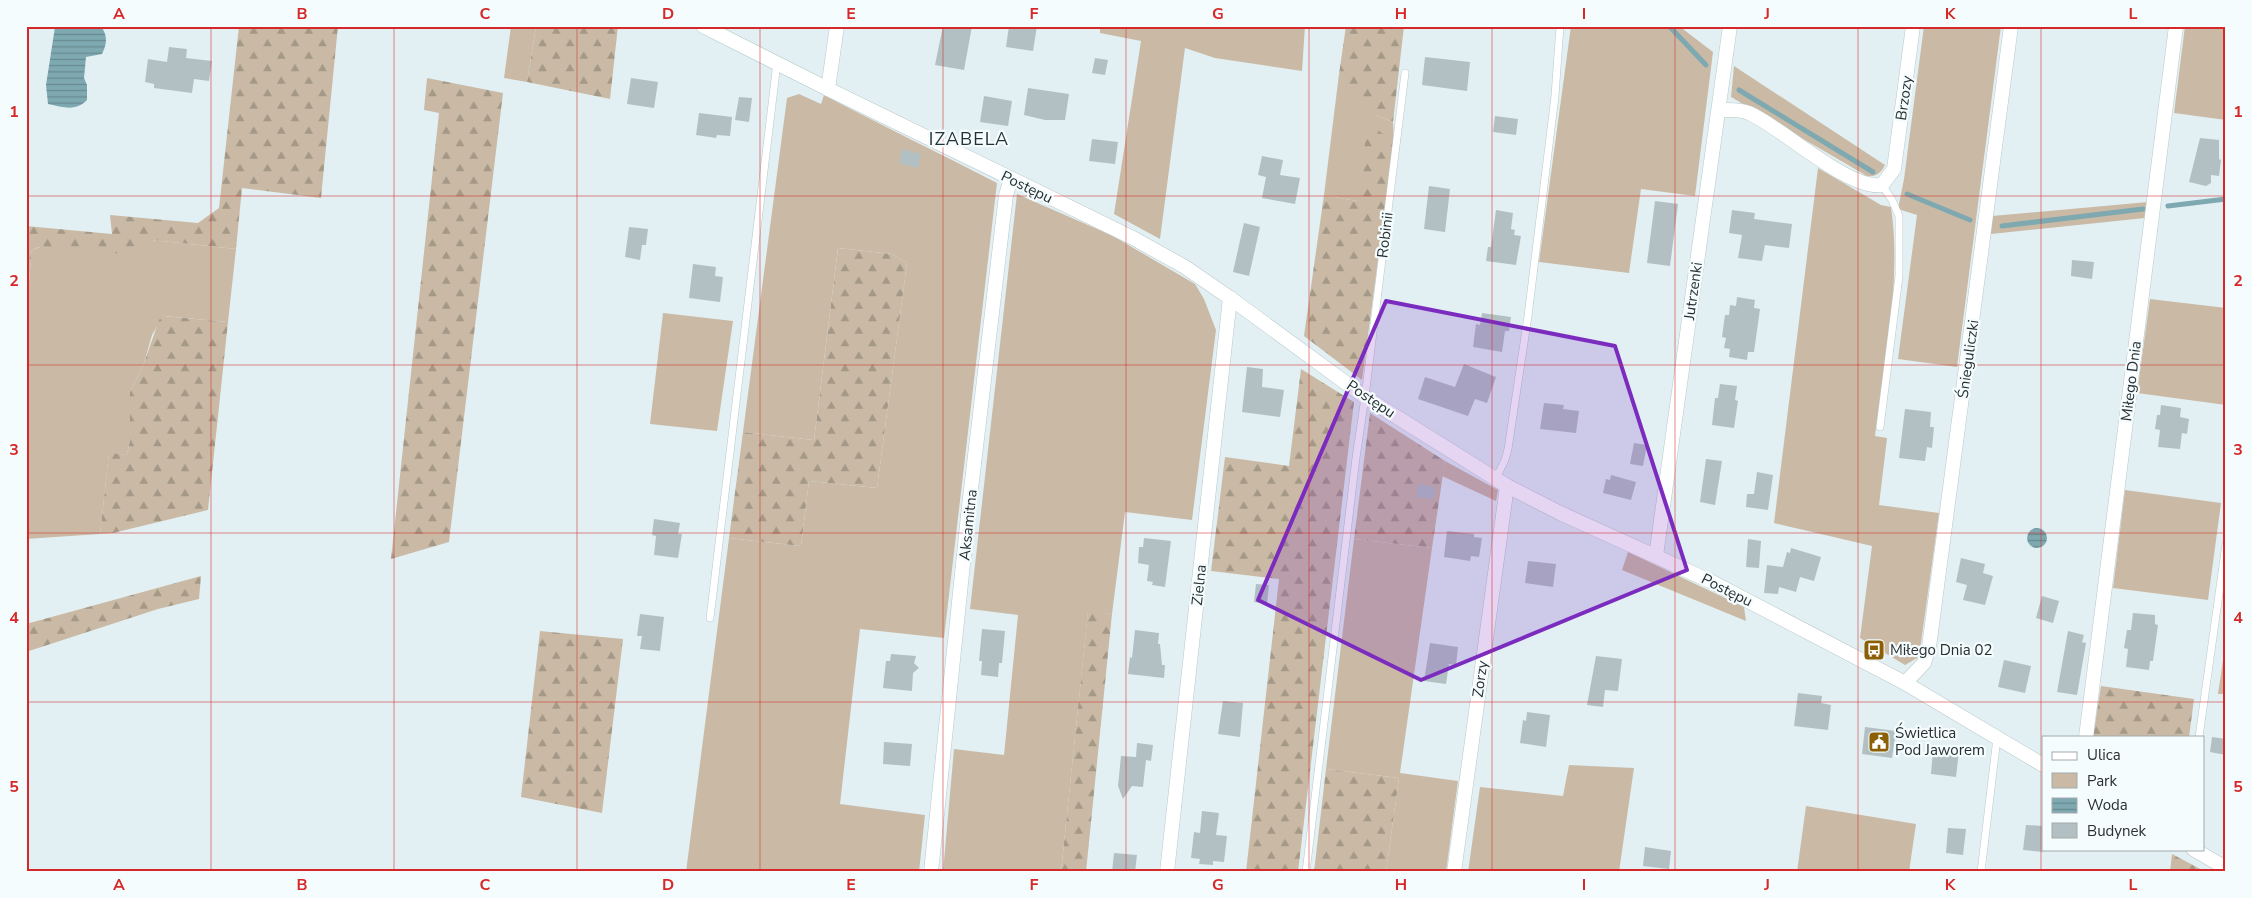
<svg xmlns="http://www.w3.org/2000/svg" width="2252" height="898" font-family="'Nunito Sans',sans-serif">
<defs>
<pattern id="forest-firs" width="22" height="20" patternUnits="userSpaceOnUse" patternTransform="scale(1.25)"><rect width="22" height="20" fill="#cabaa5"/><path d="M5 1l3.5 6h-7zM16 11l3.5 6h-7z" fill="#a49887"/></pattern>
<pattern id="water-rules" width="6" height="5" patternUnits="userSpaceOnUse" patternTransform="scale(1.25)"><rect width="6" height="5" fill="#7ea9b1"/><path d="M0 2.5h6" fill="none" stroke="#678a90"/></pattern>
</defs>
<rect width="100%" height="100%" fill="#e2f0f4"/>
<g fill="#cabaa5">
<path d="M511 26H536L527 82 504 78Z"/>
<path d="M1100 26H1305L1302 71 1215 58 1185 48 1160 239 1114 214 1141 41 1100 33Z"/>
<path d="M1571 26H1679L1713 52 1695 196 1641 189 1629 273 1539 262Z"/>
<path d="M1924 26H2001L1957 367 1898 359 1917 215 1898 209 1904 179Z"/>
<path d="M2185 26H2226V120L2174 113Z"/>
<path d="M1734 66 1885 165C1881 173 1876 177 1867 176L1731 97Z"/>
<path d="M1339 74C1355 105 1361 110 1393 122L1394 141 1357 201 1324 195Z"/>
<path d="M799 94 821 104 824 95C882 126 940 153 997 183L944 638 860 629 840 804 925 815 919 872H686L729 538 801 546 809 481 877 488 907 263 892 254 838 248 814 440 743 432 787 98Z"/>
<path d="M1818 168 1881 205 1891 207C1902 282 1884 361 1875 436L1887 438 1879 505 1939 513 1919 657 1905 665 1860 638 1872 546 1774 523Z"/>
<path d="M1017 194 1113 236 1195 284 1204 299 1216 330 1192 520 1125 512 1112 614 1088 612 1061 872H943L954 749 1004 755 1018 615 970 609Z"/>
<path d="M2148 202 2145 218 1991 234 1992 216Z"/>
<path d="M152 240 236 249 228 322 163 316 152 335 144 363 130 392V440L127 455 109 454 100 534 26 539V312L32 250 40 247Z"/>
<path d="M2150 299 2226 308V405L2137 393Z"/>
<path d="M663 313 733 321 717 431 650 424Z"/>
<path d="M1445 461 1498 490 1496 501 1442 476Z"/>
<path d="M2125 490 2221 503 2208 600 2113 588Z"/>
<path d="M1354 539 1432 548 1400 773 1458 781 1446 872H1386L1399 778 1326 769Z"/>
<path d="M1628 552 1744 607 1746 621 1622 570Z"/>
<path d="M2226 640V694H2218Z"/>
<path d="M1569 765 1634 768 1619 872H1468L1480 787 1563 796Z"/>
<path d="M1806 806 1916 824 1909 872H1797Z"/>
</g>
<g fill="url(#forest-firs)">
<path d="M239 26H338L321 198 242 188 236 249 152 240 138 255 39 247 32 250 26 312V226L112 234 110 215 198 223 219 208Z"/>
<path d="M536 26H618L610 99 527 82Z"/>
<path d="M1346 26H1404L1393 122 1365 111 1349 95 1339 74Z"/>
<path d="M427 78 503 93 449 542 391 559 439 113 424 110Z"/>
<path d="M1367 129H1376L1394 141 1362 380 1304 336 1324 195 1357 201Z"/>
<path d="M838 248 892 254 907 263 877 488 809 481 801 546 729 538 743 432 814 440Z"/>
<path d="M163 316 228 322 208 510 113 533 100 534 109 453 127 455 130 440V392L144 363 159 320Z"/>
<path d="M1301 369 1354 402 1298 872H1246L1279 579 1211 571 1225 457 1289 466Z"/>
<path d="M1370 413 1445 461 1432 548 1354 539Z"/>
<path d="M201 576 199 599 158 609 26 652V624Z"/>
<path d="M1088 611 1112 614 1086 872H1061Z"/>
<path d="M540 631 623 639 602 813 521 797Z"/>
<path d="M2101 686 2194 699 2189 737H2093Z"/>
<path d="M1326 769 1399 778 1386 872H1314Z"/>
<path d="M2172 854 2206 872H2170Z"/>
</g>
<g fill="url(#water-rules)">
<path d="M101 26C108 36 107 44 102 54L86 57 84 78 87 85V100C75 112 63 107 48 104L46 85 55 27Z"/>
<circle cx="2037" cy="538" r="10"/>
</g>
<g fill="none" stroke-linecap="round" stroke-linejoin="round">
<g stroke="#7ea9b1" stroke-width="5">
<path d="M1669 26 1706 65"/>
<path d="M1739 90 1873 172"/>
<path d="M1907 194 1970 220"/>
<path d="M2168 206 2226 199"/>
<path d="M2002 226 2143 209"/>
</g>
</g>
<g fill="#b2c0c3">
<path d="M943 26H972L964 70 935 65Z"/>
<path d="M1009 26H1037L1033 51 1006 47Z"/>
<path d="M169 47 187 49 186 58 212 61 209 81 194 79 192 93 154 88V84L145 82 148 59 167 62Z"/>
<path d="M1425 57 1470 62 1467 91 1422 85Z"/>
<path d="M1095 58 1108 60 1105 75 1092 73Z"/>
<path d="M631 78 658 82 654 108 627 104Z"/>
<path d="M1028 88 1069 94 1065 120H1045L1024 115Z"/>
<path d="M984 96 1012 101 1008 126 980 122Z"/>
<path d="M739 97 752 98 749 122 735 120Z"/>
<path d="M699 113 732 117 730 136 717 135 716 138 696 135Z"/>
<path d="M1495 116 1518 119 1516 135 1493 132Z"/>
<path d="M2200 138 2219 140V159L2221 160 2219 176 2211 175V183L2206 186 2189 182Z"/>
<path d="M1092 139 1118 142 1115 164 1089 161Z"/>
<path d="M902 149 921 154 918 168 899 163Z"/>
<path d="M1262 156 1283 160 1280 175 1300 178 1295 204 1262 198 1266 177 1258 175Z"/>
<path d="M1429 186 1450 189 1445 232 1424 229Z"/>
<path d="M1655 201 1678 204 1670 266 1647 263Z"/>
<path d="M1496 210 1513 213 1511 229 1515 230 1514 235 1521 236 1516 265 1486 261 1488 247H1491Z"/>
<path d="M1732 210 1755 213 1754 219 1792 224 1789 248 1765 245 1762 261 1738 258 1742 235 1729 233Z"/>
<path d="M1244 223 1260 227 1249 276 1233 272Z"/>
<path d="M629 227 648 229 646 245H642L640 260 625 257Z"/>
<path d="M2072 260 2094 262 2092 279 2071 276Z"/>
<path d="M693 264 716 267 715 276 723 277 720 302 689 298Z"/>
<path d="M1737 297 1755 300 1754 308 1760 309 1754 352H1748L1747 360 1729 357 1730 349 1724 348 1726 338 1722 337 1725 315H1729L1730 305 1736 306Z"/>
<path d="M1482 313 1511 317 1509 331H1505L1502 352 1473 347 1476 324 1480 325Z"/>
<path d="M1464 364 1496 377 1487 403 1475 399 1468 416 1418 399 1425 377 1455 387Z"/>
<path d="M1247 367 1263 369 1262 387 1284 390 1280 417 1242 412Z"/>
<path d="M1720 384 1737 386 1735 400 1738 401 1734 428 1712 425 1715 398H1718Z"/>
<path d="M1544 403 1564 405 1563 409 1579 411 1576 433 1540 429Z"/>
<path d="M2161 405 2181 408 2180 417 2189 419 2187 434 2182 433 2180 449 2158 447 2160 430 2155 429 2157 415H2160Z"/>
<path d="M1905 409 1931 412 1930 427H1934L1932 448 1927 447 1925 461 1899 458Z"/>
<path d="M1634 443 1647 445 1643 466 1630 464Z"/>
<path d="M1706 459 1722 461 1715 505 1700 502Z"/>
<path d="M1757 472 1773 475 1768 510 1746 507 1747 494H1754Z"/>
<path d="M1611 475 1636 482 1631 500 1603 493 1606 479 1610 480Z"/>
<path d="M1418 484 1435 487 1433 499 1416 497Z"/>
<path d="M654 519 680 523 678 534H682L678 558 654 555 656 536 652 535Z"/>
<path d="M1447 531 1474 534V537L1482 538 1479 557 1471 556 1470 561 1444 557Z"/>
<path d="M1144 538 1171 541 1165 587 1152 585 1153 582 1147 581 1149 565 1138 563 1139 547H1143Z"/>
<path d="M1748 539 1761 541 1759 568 1746 567Z"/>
<path d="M1791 548 1821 557 1814 581 1800 577 1796 592 1779 587 1778 594 1764 593 1767 565 1783 567 1787 552 1790 553Z"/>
<path d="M1961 558 1985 564 1983 573 1993 576 1985 605 1963 600 1967 585 1956 582Z"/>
<path d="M1528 561 1556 564 1553 587 1525 583Z"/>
<path d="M1256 584 1269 585 1267 604 1254 602Z"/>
<path d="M2042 596 2059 601 2053 623 2036 618Z"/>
<path d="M2133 613 2155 615V624L2158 625 2153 661H2150L2149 670 2126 667 2128 649 2124 648 2127 630H2131Z"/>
<path d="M640 614 664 617 660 651 640 649 642 636H637Z"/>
<path d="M982 629 1005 631 1002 663H999L998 677 981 675 982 661H979Z"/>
<path d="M1135 630 1159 633 1158 644H1160L1162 665H1165L1164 678 1128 674 1130 657 1132 658Z"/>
<path d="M2068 631 2084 635 2082 642 2086 643 2077 695 2057 692Z"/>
<path d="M1430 643 1458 647 1456 665 1449 664 1446 684 1424 681Z"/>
<path d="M891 654 916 656 914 663 919 668 913 673 912 691 883 688 886 661H890Z"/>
<path d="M1596 656 1622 659 1618 691 1605 690 1603 707 1587 705Z"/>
<path d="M2004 660 2031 666 2025 693 1998 687Z"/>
<path d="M1798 693 1822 696 1821 703 1831 705 1828 730 1794 726Z"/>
<path d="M1223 701 1243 703 1240 737 1218 734Z"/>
<path d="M1527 712 1550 715 1546 747 1520 743 1523 720 1526 721Z"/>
<path d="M1865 727 1896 731 1892 758 1862 754Z"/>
<path d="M2212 737 2226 739V755L2210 752Z"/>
<path d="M884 742 912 744 910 766 883 764Z"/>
<path d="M1137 743 1153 745 1151 761 1146 760 1143 787 1132 786 1123 799 1118 786 1121 756 1136 757Z"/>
<path d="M1933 749 1959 751 1956 777 1931 774Z"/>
<path d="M1202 811 1219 813 1216 835 1227 836 1224 862 1213 861V865L1199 864 1200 859 1191 858 1194 832 1200 833Z"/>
<path d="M2026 825 2043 826V852L2023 850Z"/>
<path d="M1948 828 1966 829 1963 855 1946 853Z"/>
<path d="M1645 847 1671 851 1669 869 1643 866Z"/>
<path d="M1114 853 1137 855 1135 872H1112Z"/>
</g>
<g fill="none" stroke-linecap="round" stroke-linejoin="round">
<g stroke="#bac8cb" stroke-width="8">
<g id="service">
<path d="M1880 427 1899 276V216L1892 200 1882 185"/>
<path d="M1496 478 1505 460 1508 449 1528 316 1555 96 1560 26"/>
<path d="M710 618 777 63"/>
<path d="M2199 737 2226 544"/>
<path d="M1306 872 1356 458 1365 397 1405 73"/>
<path d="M1981 872 1997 738"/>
</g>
</g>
<g stroke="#bac8cb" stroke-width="15">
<g id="minor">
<path d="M703 26 828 89 1133 238 1185 267 1230 298 1365 397 1507 486 1560 513 1710 581 1905 683 2043 765"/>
<path d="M828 89 837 26"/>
<path d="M1719 110C1728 110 1741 109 1749 113 1783 128 1848 190 1882 185L1894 169 1913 26"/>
<path d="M1656 556 1730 26"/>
<path d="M1905 683 1924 663 1929 647 2011 26"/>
<path d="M2086 737 2176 26"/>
<path d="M2193 849 2226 868"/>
<path d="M931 872 969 506 1006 195 1011 179"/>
<path d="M1167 872 1230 298"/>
<path d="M1454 872 1507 486"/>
</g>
</g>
<use href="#service" stroke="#fff" stroke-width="7"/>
<use href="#minor" stroke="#fff" stroke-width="14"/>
</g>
<path fill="#7b2cbf" fill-opacity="0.2" stroke="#7b2cbf" stroke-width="4" stroke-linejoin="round" d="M1386 301 1615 346 1687 570 1421 680 1258 600Z"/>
<path fill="none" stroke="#d62828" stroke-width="1" stroke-opacity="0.55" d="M211 26V872M394 26V872M577 26V872M760 26V872M943 26V872M1126 26V872M1309 26V872M1492 26V872M1675 26V872M1858 26V872M2041 26V872M26 196H2226M26 365H2226M26 533H2226M26 702H2226"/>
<defs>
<g id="bus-square" transform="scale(1.125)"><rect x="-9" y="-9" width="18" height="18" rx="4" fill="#8c5f04" stroke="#f4fcfe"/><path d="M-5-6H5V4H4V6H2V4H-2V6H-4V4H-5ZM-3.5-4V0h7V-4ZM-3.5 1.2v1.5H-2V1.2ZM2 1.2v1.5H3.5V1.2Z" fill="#fff"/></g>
<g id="civic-square" transform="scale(1.125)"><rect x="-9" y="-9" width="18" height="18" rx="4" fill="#8c5f04" stroke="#f4fcfe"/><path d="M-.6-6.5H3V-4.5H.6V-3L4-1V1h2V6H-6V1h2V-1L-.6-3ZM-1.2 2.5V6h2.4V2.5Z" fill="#fff"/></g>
</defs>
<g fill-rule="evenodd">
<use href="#bus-square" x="1874" y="650"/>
<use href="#civic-square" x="1879" y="742"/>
</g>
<g text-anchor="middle" stroke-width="4.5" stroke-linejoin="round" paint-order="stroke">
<g font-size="15" fill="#292f30" stroke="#f4fcfe">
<text transform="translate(1904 98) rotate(-82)" y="5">Brzozy</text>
<text transform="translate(1027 187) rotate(26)" y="5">Postępu</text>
<text transform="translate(1385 235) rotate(-83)" y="5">Robinii</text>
<text transform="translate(1693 291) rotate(-82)" y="5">Jutrzenki</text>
<text transform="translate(1968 359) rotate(-82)" y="5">Śnieguliczki</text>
<text transform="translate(2131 381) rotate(-83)" y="5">Miłego Dnia</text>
<text transform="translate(1371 399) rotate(34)" y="5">Postępu</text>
<text transform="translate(968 525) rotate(-84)" y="5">Aksamitna</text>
<text transform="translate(1199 585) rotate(-84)" y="5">Zielna</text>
<text transform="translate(1727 590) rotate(27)" y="5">Postępu</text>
<text transform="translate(1480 679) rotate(-82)" y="5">Zorzy</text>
</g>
<g font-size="15" fill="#292f30" stroke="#f4fcfe" text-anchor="start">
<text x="1890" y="655">Miłego Dnia 02</text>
<text x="1895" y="738">Świetlica<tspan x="1895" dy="17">Pod Jaworem</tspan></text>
</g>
<g font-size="18" letter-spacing="1" fill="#253133" stroke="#f4fcfe">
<text x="969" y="145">IZABELA</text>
</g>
</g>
<rect width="2252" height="898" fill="none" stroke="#f4fcfe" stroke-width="55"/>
<rect x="2042" y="736" width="162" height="115" fill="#f4fcfe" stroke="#a3aaac"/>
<rect x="2052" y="752" width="25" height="8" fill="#ffffff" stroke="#a3aaac"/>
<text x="2087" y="760" font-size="15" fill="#292f30">Ulica</text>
<rect x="2052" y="773" width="25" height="15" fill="#cabaa5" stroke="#a3aaac"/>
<text x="2087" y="786" font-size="15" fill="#292f30">Park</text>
<rect x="2052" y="798" width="25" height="15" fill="url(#water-rules)" stroke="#a3aaac"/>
<text x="2087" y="810" font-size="15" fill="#292f30">Woda</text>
<rect x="2052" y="823" width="25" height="15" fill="#b2c0c3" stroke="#a3aaac"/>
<text x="2087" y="836" font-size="15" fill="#292f30">Budynek</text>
<rect x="28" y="28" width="2196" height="842" fill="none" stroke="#d62828" stroke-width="2"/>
<g font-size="16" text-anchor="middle" font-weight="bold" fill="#d62828">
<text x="119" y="19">A</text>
<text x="302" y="19">B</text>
<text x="485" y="19">C</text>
<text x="668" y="19">D</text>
<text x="851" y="19">E</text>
<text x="1034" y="19">F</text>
<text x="1218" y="19">G</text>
<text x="1401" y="19">H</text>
<text x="1584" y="19">I</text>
<text x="1767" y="19">J</text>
<text x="1950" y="19">K</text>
<text x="2133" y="19">L</text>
<text x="14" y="117">1</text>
<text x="2238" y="117">1</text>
<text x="14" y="286">2</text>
<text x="2238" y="286">2</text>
<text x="14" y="455">3</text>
<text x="2238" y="455">3</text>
<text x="14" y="623">4</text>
<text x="2238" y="623">4</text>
<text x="14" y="792">5</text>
<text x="2238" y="792">5</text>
<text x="119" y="890">A</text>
<text x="302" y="890">B</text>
<text x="485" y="890">C</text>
<text x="668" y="890">D</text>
<text x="851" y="890">E</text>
<text x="1034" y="890">F</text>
<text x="1218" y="890">G</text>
<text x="1401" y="890">H</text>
<text x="1584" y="890">I</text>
<text x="1767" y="890">J</text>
<text x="1950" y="890">K</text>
<text x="2133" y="890">L</text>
</g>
</svg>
